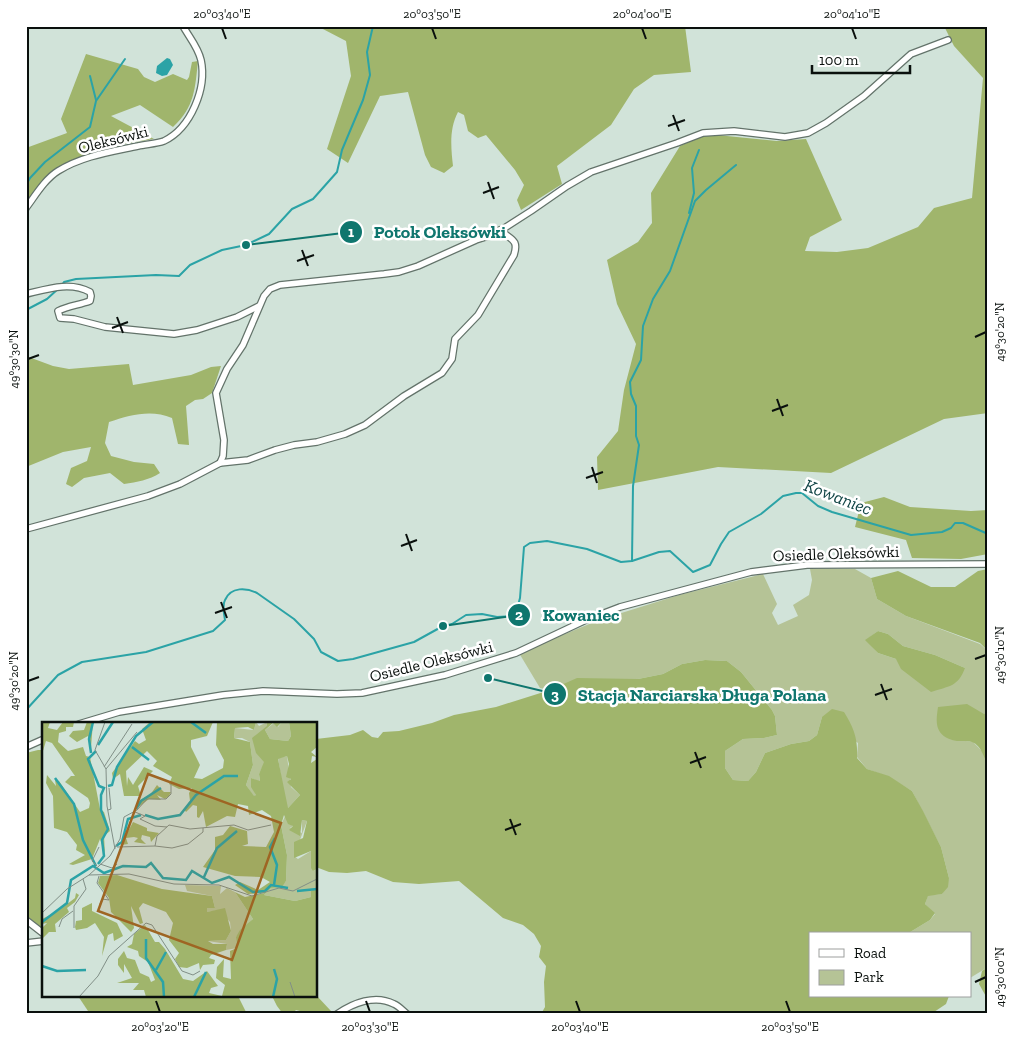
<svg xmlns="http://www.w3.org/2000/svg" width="1014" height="1040" font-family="'Zilla Slab',serif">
<rect width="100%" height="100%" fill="#d1e3d9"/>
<path fill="#b5c396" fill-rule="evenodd" d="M810 569H855L871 578 877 599 906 616 980 644 988 651V713L950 739 973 742 983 752 988 764V967L970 978V934H907L930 920 935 914 925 904 928 895 942 894 949 878 941 847 912 791 889 777 867 769 857 757 858 743 822 717 817 735 809 741 791 744 765 753 756 772 748 781 733 780 725 768V751L743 739 764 738 777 735 775 716 772 710 741 672 727 661 705 660 682 664 663 674 638 679H616L550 690 540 688 519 653 599 620 679 595 763 574 777 604 772 613 778 625 798 616 793 605 809 595 812 580ZM878 631 888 634 903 646 935 655 965 668 896 659 878 653 866 640Z"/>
<g fill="#a0b56c">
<path d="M322 26H685L691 72 654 75 634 89 611 125 557 166 562 184 521 210 517 200 524 185 515 170 486 135 478 138 468 131 464 115 458 112C449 129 451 148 453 166L444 173 431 167 425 155 408 92 380 96 348 163 327 149 351 76 346 41 321 28Z"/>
<path d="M944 26H988V413L944 419 831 473 718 467 598 490 597 457 618 431 624 390 636 344 617 304 607 260 638 242 652 223 651 193 680 146 703 136 717 135 777 141 806 139 842 220 810 237 805 251 837 252 868 248 918 227 934 208 972 198 983 78 954 46Z"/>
<path d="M86 54 138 69 144 77 155 82 173 74 187 80 189 77 192 62 198 61C195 88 195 107 173 127L140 105 111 116 154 139 122 144 67 162 29 199 26 210V148L67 133 61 119Z"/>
<path d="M26 356 53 366 69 369 129 364 133 385 191 375 211 367 221 366 212 393 203 399 195 400 186 406 189 445 178 444 172 418C151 409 130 415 109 422L105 443 111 456 134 462 154 464 160 473C149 480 137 482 124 484L110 473 84 478 72 487 66 484 71 468 87 461 91 447 63 452 26 467Z"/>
<path d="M884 497 910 507 971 511 988 510V554L961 559 912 558 906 540 855 527 861 503Z"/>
<path d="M988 569V651L980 643 906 616 877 599 871 578 898 571 931 587H955L978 571Z"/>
<path d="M878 631 888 634 903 646 935 655 965 668C958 687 949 686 931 692L901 669 896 659 878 653 865 640Z"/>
<path d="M705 660 727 661 741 672 772 710 775 716 777 735 764 738 743 739 725 751V768L733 780 748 781 756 772 765 753 791 744 809 741 817 735 822 717 832 709 844 712C854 728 858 739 857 758L867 769 889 776 912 791 923 811 941 847 949 878 948 887 942 894 928 896 925 904 935 913 930 920 907 934H810V996H949L946 1004 931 1014H541L545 1007 544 982 546 966 539 957 541 946 534 934 523 925 503 918 459 881 419 884 393 882 366 871 347 873 329 872 316 867V739L350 735 363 730 372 737 378 738 383 732 399 731 432 723 454 715 496 707 550 690 577 678 638 679 663 674 682 664Z"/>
<path d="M967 704 984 714 988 713V764C983 757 982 746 972 742 966 740 958 742 952 740 934 734 936 721 938 707Z"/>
<path d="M38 750H44V930L26 915V753Z"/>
<path d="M988 967V1000L979 984 982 971Z"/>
<path d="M316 995 331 1011 330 1014H311L296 1010 292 1014H283L277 1006 272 996Z"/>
<path d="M78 996H238L247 1014H90Z"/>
</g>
<path fill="#2ba3a6" d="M167 58 170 59 173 65 167 75 162 76 156 73 157 66Z"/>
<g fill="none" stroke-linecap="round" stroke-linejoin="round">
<g stroke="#2ba3a6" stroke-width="2">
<path d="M90 76 96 100"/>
<path d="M26 185 30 178 45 162 90 127 96 101 125 59"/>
<path d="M689 213 694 193 692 168 699 150"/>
<path d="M62 285 64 282 76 279 156 275 179 276 190 265 222 250 246 245 269 234 292 209 313 199 337 172 342 150 363 100 370 75 367 52 373 26"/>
<path d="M26 310 47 299 59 288"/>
<path d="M632 561 633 486 639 445 636 436V406L631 394 630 382 641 360 643 326 653 299 670 271 695 201 706 190 736 165"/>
<path d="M26 710 58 675 82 662 146 652 213 631 225 620C224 614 222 605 225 600 231 586 247 588 257 593L294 619 314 639 321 652 338 661 353 659 414 642 443 626 452 624 466 615 482 614 497 617 515 616 520 598 524 547 530 543 547 541 587 549 621 562 632 561 659 552 670 551 693 572 710 565 721 544 729 532 761 514 783 496 796 493H802L818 506 832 512 911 535 942 532 951 528 955 523H963L988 534"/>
</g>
<g stroke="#63736a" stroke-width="8">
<g id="street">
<path d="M26 208C35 196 45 179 58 171 82 156 110 152 138 146 146 144 156 144 164 141 191 128 207 88 201 60 198 47 189 37 183 26"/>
<path d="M26 294C47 289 70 281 90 292L91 296 90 301C79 305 68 306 58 311L60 318 74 319 105 327 174 334 197 330 237 317 259 306"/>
<path d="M220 463 248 460 275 450 294 445 317 442 345 434 365 425 404 396 442 373 452 359 455 339 478 315 514 255C519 239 511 240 500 230"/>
<path d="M26 529 148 496 180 484 220 463 223 456 224 440 216 393 227 369 243 345 264 296 270 289 280 285 384 274 399 272 418 266 476 240 495 234 531 211 567 186 591 172 677 143 703 133 734 131 785 137 808 133 826 123 864 96 911 54 948 40"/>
<path d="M79 724 119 712 223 695 263 691 337 694 362 693 445 675 516 653 586 620 620 607 751 572 807 565 988 564"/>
<path d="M26 747 44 739"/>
<path d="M26 920 44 934"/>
<path d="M26 943 44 941"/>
<path d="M337 1014C353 1003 375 994 394 1004 399 1006 403 1011 407 1014"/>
</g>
</g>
<use href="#street" stroke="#fff" stroke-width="5.5"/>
</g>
<path fill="none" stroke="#0a100d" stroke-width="2" d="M222 28 226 39M432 28 436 39M642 28 646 39M852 28 856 39M673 115 679 131M668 126 685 120M488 182 494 199M483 193 499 187M302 250 308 266M297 261 314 255M117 317 123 333M112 328 128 322M975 337 986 332M28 359 39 355M777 399 783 416M772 411 788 405M592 467 597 483M586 478 603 472M406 534 412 551M401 546 417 540M221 602 227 618M215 613 232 607M975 659 986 655M28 681 39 677M881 684 887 700M875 695 892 689M695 752 701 768M690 763 706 757M510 819 516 835M505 830 521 824M975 982 986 977M156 1001 160 1012M366 1001 370 1012M576 1001 580 1012M786 1001 790 1012"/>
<g text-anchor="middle" stroke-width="5" stroke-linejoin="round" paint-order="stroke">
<g font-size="16" fill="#0a100d" stroke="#fff">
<text transform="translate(113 139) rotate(-14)" y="6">Oleksówki</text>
<text transform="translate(836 553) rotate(-2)" y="6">Osiedle Oleksówki</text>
<text transform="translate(431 661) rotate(-14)" y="6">Osiedle Oleksówki</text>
</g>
<g font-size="18" font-style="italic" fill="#104445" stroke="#fff">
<text transform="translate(838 497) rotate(21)" y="6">Kowaniec</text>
</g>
</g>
<g transform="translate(42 722)">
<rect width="275" height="275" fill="#d1e3d9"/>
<path d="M214 0 217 4 225 0 226 4 214 14 213 20 223 40 217 52 218 60 209 56 214 73 212 75 204 63 211 43 208 20 200 16H192L193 6 212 8ZM240 0H247L249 14 246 19 228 17 223 8 232 1 236 5ZM245 34 249 65 258 73 246 86H244L236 36ZM244 92 251 104 248 106 260 111V98L265 99 252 134 256 137 269 129 271 149 275 147V165L269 169V175L253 179 222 173 229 166 240 164 244 159 245 133 239 103ZM143 163 179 164 178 172 185 166 193 170 211 197 194 215 195 226 184 228 185 222 166 219 184 218 189 209 188 200 178 188 165 190V186H173L170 174 145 169Z" fill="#b5c396"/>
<path d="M0 0H8L6 6 15 8 21 0H32L31 5H24V9L17 11 16 20 26 29 41 25 44 34 48 35 58 87 62 90 68 109 62 114 63 132 58 117 50 137 31 143 27 142 43 133 34 128 35 123 25 110 12 106 11 74 4 61 5 53 14 64 13 58 17 59 38 90 47 86 48 81 46 76 23 60 29 54H33L10 21 4 19 0 32ZM45 0H51L49 26 46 14 35 20 27 14 31 9 42 8ZM108 0H171L165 14 149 18V25L158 43 152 56 160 57 181 46 182 38 174 23 175 0H214L212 8 206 5 193 6 192 16 208 20 211 43 204 63 212 74 214 73 209 65V56L218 59 217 52 222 40 214 31 210 16 225 4V0H240L235 5 231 1 223 8 228 17 246 19 249 14 247 0 275 1V25L269 30 275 35 270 34 269 41 275 37V147L271 149 269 146V129L252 136V120L261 116 265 99 260 98 258 114 247 108 251 104 246 102 242 93 239 103 245 133 244 159 240 165 229 166 222 173 253 179 269 175V169L275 165V275H104L102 268H91L97 261H75L90 256 82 242V251L76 243V237L82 229 85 236 93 238 98 251 107 255 109 260 113 258 106 240 97 234 96 229 85 225 90 222 92 212 103 203 113 220H117L123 227 141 257 151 259 165 249 176 264 169 266 167 271 180 274 183 263 174 256 175 245 182 237 181 255 189 257 188 229 195 226 194 215 198 208 211 197 193 170 203 175 223 171 206 172 193 163 198 160 216 168 228 160 219 155 193 154 161 145 173 128V115L181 113 188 104 205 109 206 122 200 124 224 125 232 110 229 94 220 88 207 93 206 84 196 82 193 95 185 94 164 105 161 89 157 96 155 95V84L151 83 144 90 142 87 148 79 147 71 150 66 137 67 127 62 130 55 111 44 115 39 105 29 84 49 85 64 86 55 91 63 102 45 111 49 96 64 99 74H82L78 52 71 57 70 51 93 19 97 22 104 18 100 7ZM245 34 247 42 244 55 249 57 245 60 258 73 246 86 236 37ZM115 63 122 70H129L127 74 123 77 115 73 119 78 107 77 94 87 98 78 108 73ZM91 100 105 106V109L117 111 109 120 108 115 100 113 99 117 104 122 92 120 96 116 92 115 84 116 86 122 79 123ZM75 153 120 167 170 174 173 186H165V190L183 186 189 209 184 218 166 219 171 222H185L184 228 169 233 167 236 173 238 172 242 161 243 158 248 157 241 145 246 137 245 133 237 137 231 127 218 131 201 124 190 101 181 97 186 101 201 98 202 89 184 92 206 89 210 69 190 67 176 56 161 58 154ZM34 171 37 173 33 180 25 186 27 190 13 202 14 210H7L0 217V206L5 201 0 202V197L16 189 33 176ZM50 181V189L75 201 81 214 72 219 71 211 66 213 60 234 62 215 53 201 45 206 34 208 33 205 34 199 40 198V186Z" fill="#a0b56c" fill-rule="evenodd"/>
<path fill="none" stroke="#2ba3a6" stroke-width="2.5" d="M149 0 164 11M56 23 71 0M90 25 107 38M54 29 46 37 57 64 62 66 59 73V88L66 107 60 118 62 134 56 142M49 31 47 17 51 0M13 56 32 82 41 118 54 144M66 64 70 63 75 45 94 14 111 0M94 87 99 79 119 66M103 93 116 97 138 93 154 73 182 54H196M74 124 80 120 86 97 99 93M162 155 175 126 195 109M232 163 235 143 228 125 233 116M255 169 275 167M0 200 25 181 29 158 51 144 62 151 81 144 104 145 109 141 121 156 144 158 150 149 170 161 187 155 211 170 223 169 229 163 246 166M104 217V236L121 260 122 275M0 244 15 249 44 248M114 248 124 230M152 275 164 250M231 275 235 257 232 247"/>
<path fill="none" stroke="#818f87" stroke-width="1" d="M63 0 53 28 64 47 65 84 73 127M62 45 90 2M64 47 95 10M66 88 69 87 67 66M93 90 103 94 98 97 113 104 125 105M113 124 130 126 146 122 161 110V106M75 125 113 124 115 114 127 103 148 107 192 103 206 108 229 103M58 142 70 146 75 142M55 144 50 139 57 125M47 153 87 152 132 162 177 163 210 174 237 166 251 169 275 157M57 154 55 161 67 178 60 177 58 182M0 191 25 167 47 153 68 134 78 117 82 95 95 88 105 77H124L129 72V62M17 205 20 197 31 189M32 206V184L44 167 41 157M248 260 253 275M37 275 56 254 67 234 104 201 110 203 140 249 151 253 158 249"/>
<path fill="#9e6523" fill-opacity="0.15" stroke="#9e6523" stroke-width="2.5" d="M106 52 239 101 190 238 56 189Z"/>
<rect width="275" height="275" fill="none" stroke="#0a100d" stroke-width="2.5"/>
</g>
<path fill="none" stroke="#0f766e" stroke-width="2" d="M246 245L351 232M443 626L519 615M488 678L555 694"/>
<g fill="#0f766e" stroke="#fff" stroke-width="2">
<circle cx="246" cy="245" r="5"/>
<circle cx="443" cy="626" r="5"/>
<circle cx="488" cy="678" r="5"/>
<circle cx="351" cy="232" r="12"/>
<circle cx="519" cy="615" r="12"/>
<circle cx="555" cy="694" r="12"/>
</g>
<g font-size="15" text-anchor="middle" font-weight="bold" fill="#fff">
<text x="351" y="237">1</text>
<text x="519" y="620">2</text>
<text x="555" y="700">3</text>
</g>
<g font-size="18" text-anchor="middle" font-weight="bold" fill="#0f766e" stroke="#fff" stroke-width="5" stroke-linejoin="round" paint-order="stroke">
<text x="440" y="238">Potok Oleksówki</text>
<text x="581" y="621">Kowaniec</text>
<text x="702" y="701">Stacja Narciarska Długa Polana</text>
</g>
<rect width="1014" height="1040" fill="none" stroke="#ffffff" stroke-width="55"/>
<rect x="809" y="932" width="162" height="65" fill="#ffffff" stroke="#9d9f9e"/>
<rect x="819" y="949" width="25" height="8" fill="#ffffff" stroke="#9d9f9e"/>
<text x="854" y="958" font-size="15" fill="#0a100d">Road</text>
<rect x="819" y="970" width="25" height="15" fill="#b5c396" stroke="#9d9f9e"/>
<text x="854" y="982" font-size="15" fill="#0a100d">Park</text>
<path d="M812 65v8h98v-8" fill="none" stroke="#0a100d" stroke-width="2.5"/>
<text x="819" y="65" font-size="15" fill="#0a100d" stroke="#ffffff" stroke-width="4" paint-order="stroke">100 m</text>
<rect x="28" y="28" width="958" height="984" fill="none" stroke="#0a100d" stroke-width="2"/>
<g font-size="12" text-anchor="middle" fill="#0a100d">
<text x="222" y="18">20°03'40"E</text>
<text x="432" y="18">20°03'50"E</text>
<text x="642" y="18">20°04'00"E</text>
<text x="852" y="18">20°04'10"E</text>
<text transform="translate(1000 332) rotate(-90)" y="4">49°30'20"N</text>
<text transform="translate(14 359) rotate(-90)" y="4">49°30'30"N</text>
<text transform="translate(1000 655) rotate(-90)" y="4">49°30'10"N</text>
<text transform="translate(14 681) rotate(-90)" y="4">49°30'20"N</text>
<text transform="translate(1000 977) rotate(-90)" y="4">49°30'00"N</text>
<text x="160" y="1031">20°03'20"E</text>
<text x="370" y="1031">20°03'30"E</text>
<text x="580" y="1031">20°03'40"E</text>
<text x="790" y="1031">20°03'50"E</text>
</g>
</svg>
